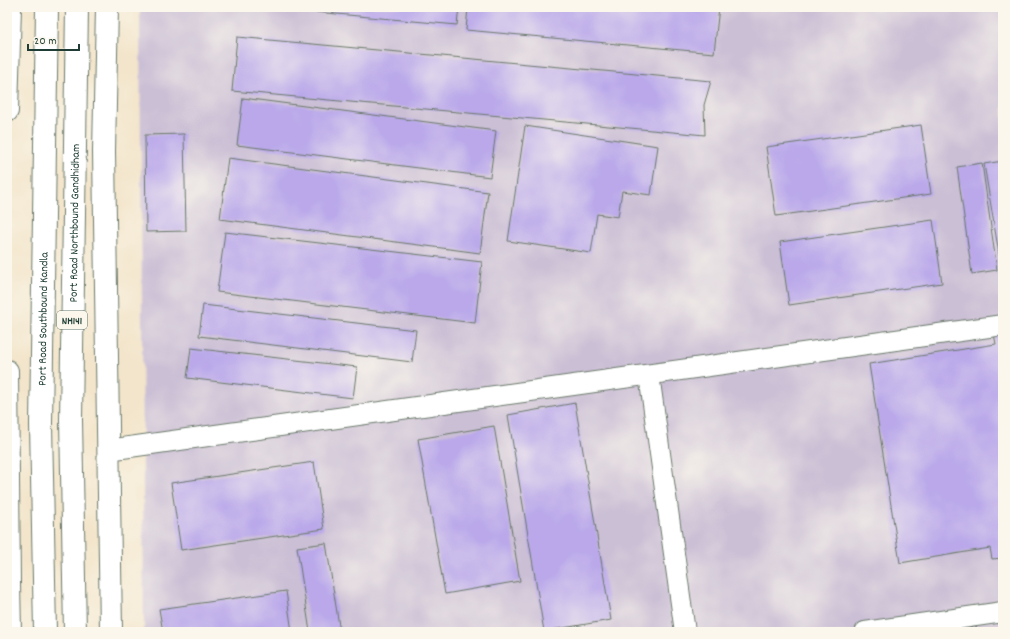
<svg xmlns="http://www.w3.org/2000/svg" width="1010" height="639" font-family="Dekko,sans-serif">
<rect width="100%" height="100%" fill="#fbf7ec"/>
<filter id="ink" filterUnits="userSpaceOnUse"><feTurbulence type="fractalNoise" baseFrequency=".025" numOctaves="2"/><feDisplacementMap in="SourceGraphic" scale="8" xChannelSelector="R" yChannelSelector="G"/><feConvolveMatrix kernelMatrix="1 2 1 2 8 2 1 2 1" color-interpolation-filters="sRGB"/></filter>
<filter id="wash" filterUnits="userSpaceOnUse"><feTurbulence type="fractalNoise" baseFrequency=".012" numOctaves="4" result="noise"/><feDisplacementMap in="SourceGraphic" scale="16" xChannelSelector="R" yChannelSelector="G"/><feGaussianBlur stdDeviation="0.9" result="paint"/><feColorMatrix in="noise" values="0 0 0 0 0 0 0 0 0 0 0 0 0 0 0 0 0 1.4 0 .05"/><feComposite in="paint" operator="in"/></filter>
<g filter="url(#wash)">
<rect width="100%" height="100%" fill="#f3e5cb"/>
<path fill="#cbbfd5" d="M140 7H1003V632H144Z"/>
<g id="blocks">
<g fill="#baa8ea">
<path d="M271 7H459L457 25 271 8Z"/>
<path d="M468 7H719L714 53 466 30Z"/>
<path d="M237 37 711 81 704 105 705 135 232 91Z"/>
<path d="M243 98 496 131 490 177 237 145Z"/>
<path d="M921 125 931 194 776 216 766 147Z"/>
<path d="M525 126 658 146 651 195 622 191 618 217 597 214 591 253 508 241Z"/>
<path d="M184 134 186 231 146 232 145 135Z"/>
<path d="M228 158 488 192 480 253 220 219Z"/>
<path d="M1003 161V272H1002L984 164Z"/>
<path d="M982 163 997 270 972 274 957 167Z"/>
<path d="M933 220 942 283 789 305 780 242Z"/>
<path d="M225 232 482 262 475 323 217 292Z"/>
<path d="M203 305 416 330 412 362 199 336Z"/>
<path d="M1003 333V558L992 559 990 548 900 563 869 364 996 344 994 334Z"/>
<path d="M191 348 357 367 353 398 187 378Z"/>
<path d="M575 403 611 620 544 631 508 415Z"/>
<path d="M494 426 520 581 445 594 418 439Z"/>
<path d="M314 462 324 529 181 550 171 483Z"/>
<path d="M326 543 340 632H310L297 547Z"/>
<path d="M286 591 292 632H163L159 609Z"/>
</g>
</g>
</g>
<g filter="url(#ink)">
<use href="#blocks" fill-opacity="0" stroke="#697869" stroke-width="1"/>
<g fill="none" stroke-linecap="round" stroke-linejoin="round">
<g stroke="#697869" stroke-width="22">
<g id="minor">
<path d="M649 375 685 632"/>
<path d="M108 450 1003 325"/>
<path d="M865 632 1003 612"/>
</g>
</g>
<g stroke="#697869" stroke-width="24">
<g id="tertiary">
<path d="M107 7 104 151 111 632"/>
<path d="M7 111 10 7"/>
<path d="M7 371 9 583 10 632"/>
</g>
</g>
<g stroke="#697869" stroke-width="24">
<g id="trunk">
<path id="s1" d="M45 632 41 424 47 7"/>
<path id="s2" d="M75 632 71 420 77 7"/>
</g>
</g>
<use href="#minor" stroke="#fff" stroke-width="20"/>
<use href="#tertiary" stroke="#fff" stroke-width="22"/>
<use href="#trunk" stroke="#fff" stroke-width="22"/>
</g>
</g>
<g text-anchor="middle" stroke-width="4" stroke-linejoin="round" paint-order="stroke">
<rect fill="#fbf7ec" stroke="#61756b" stroke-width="1" x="57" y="311" width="30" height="18" rx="3"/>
<g font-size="11" font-weight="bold" fill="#1f3d34">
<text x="72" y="324">NH141</text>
</g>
<g font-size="12" fill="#1f3d34" stroke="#fbf7ec">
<text dy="4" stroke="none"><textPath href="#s2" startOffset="409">Port Road Northbound Gandhidham</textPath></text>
<text dy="4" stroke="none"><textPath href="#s1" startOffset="313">Port Road Southbound Kandla</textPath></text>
</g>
</g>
<rect width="1010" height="639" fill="none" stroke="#fbf7ec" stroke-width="24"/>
<path d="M28 44v6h51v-6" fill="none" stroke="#1f3d34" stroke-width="2"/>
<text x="34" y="44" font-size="12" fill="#1f3d34" stroke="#fbf7ec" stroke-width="3" paint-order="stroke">20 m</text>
</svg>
